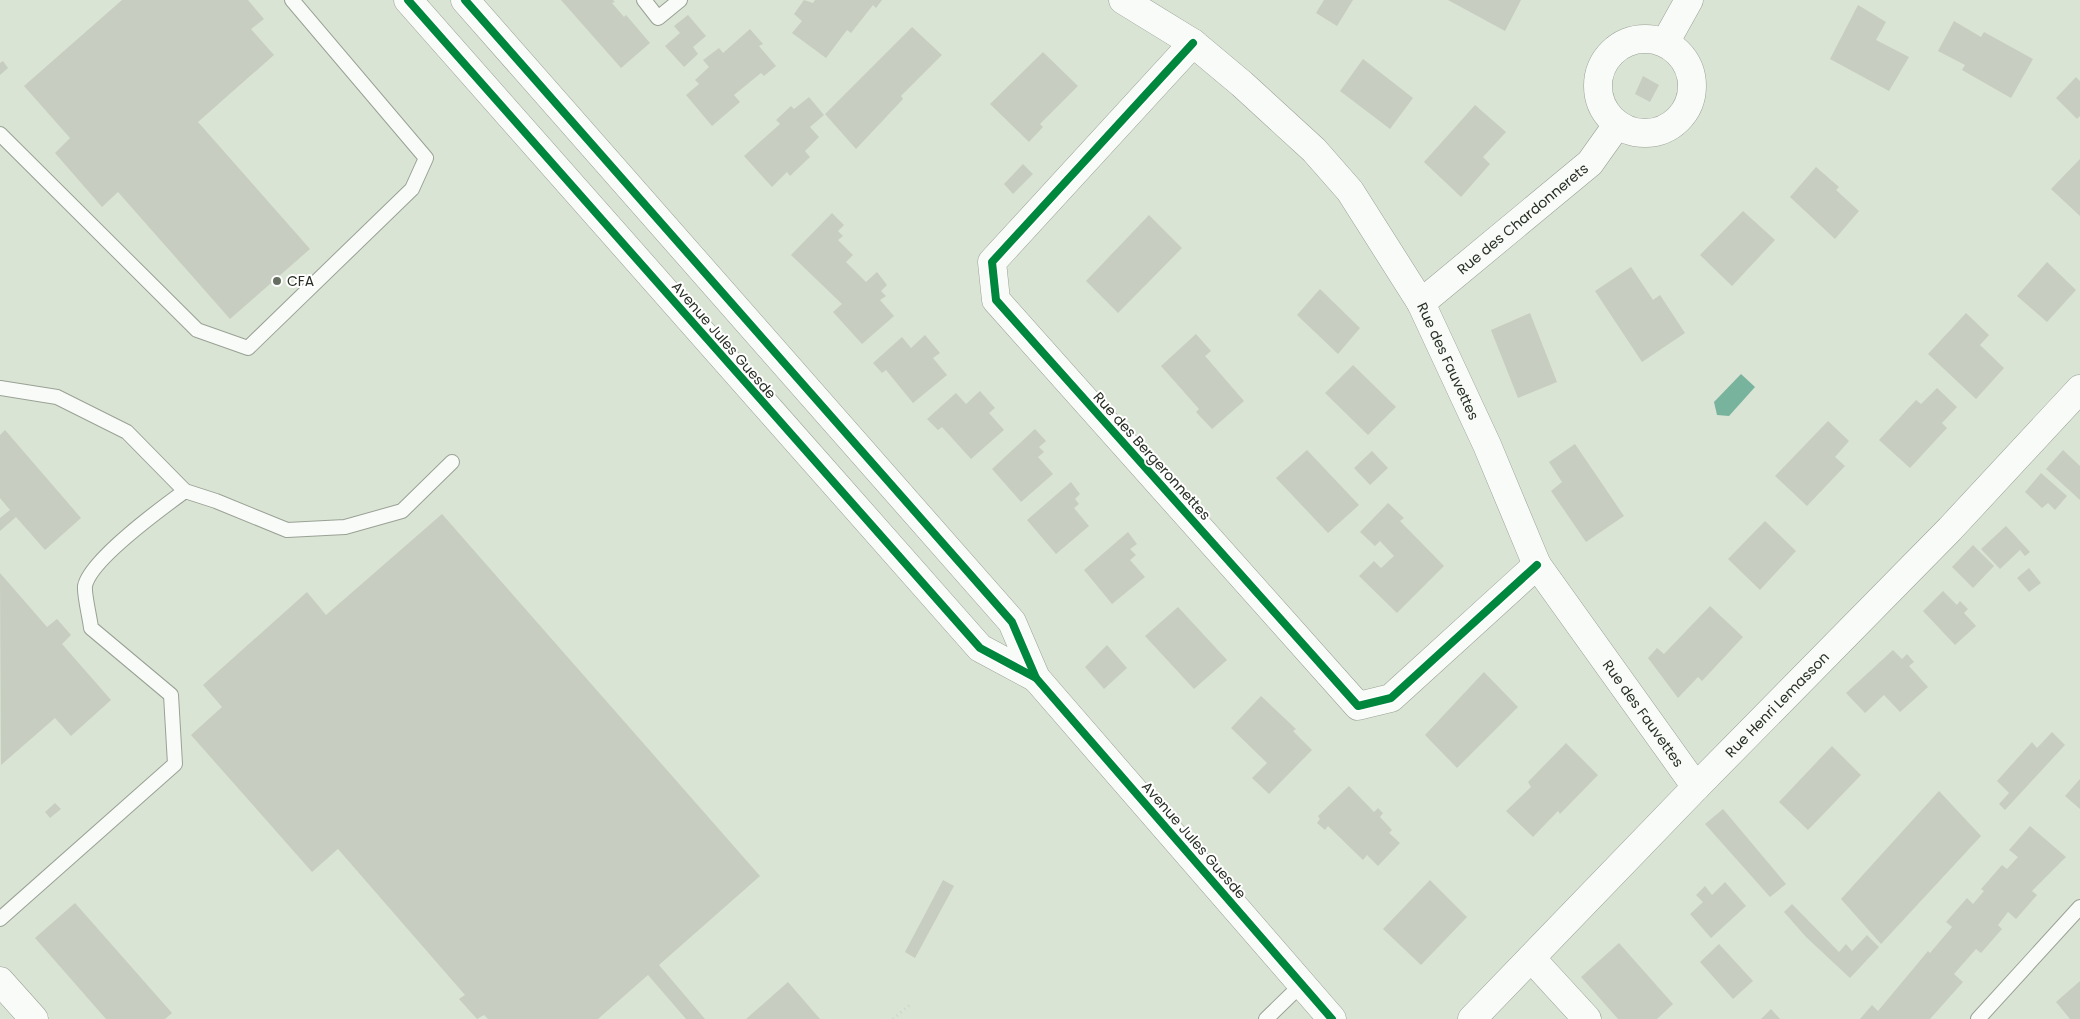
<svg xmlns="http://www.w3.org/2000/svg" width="2080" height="1019" font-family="Poppins,sans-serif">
<rect width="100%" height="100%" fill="#dae4d4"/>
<path fill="#77b39d" d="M1741 374 1755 387 1729 416 1717 415 1714 402Z"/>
<g fill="#c7cdc0">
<path d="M122 0H248L264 19 251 29 274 55 198 122 310 249 230 319 118 192 102 207 55 153 70 138 24 86Z"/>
<path d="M561 0H613L615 2 612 3 624 17 626 15 650 43 621 68Z"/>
<path d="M804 0 813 3 815 0H882L876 8 873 5 851 33 847 30 826 58 792 33 802 21 794 14Z"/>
<path d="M1324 0H1353L1337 26 1316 13Z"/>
<path d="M1448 0H1521L1505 31Z"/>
<path d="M1858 5 1886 22 1876 40 1909 57 1889 91 1830 59Z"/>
<path d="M688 15 706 36 693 47 698 54 684 67 665 46 680 33 674 26Z"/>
<path d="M1954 21 1981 37 1984 32 2033 59 2011 98 1962 70 1965 65 1938 51Z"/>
<path d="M912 27 942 55 901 96 903 99 856 149 825 114Z"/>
<path d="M750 29 763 44 759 46 776 66 764 76 761 73 734 95 740 102 712 126 686 95 699 84 695 80 709 67 703 60 719 48 723 53Z"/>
<path d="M1043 52 1078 86 1040 124 1043 127 1029 142 990 104Z"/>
<path d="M1363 59 1413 98 1390 129 1340 91Z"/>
<path d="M3 61 8 68 0 75V63Z"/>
<path d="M1643 76 1659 85 1650 102 1635 94Z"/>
<path d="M2076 77 2080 81V116L2077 119 2056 98Z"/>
<path d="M809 97 824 115 810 127 819 137 805 151 810 157 790 176 787 172 772 187 744 156 780 124 776 120 791 106 794 109Z"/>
<path d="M1475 105 1506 132 1483 157 1490 164 1461 197 1424 162Z"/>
<path d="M2080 159V216L2051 189Z"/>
<path d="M1023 164 1033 174 1013 194 1004 184Z"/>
<path d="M1816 167 1839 187 1836 190 1859 211 1835 239 1790 197Z"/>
<path d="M1743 211 1775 240 1732 286 1700 255Z"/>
<path d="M832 213 844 225 838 231 843 236 838 240 853 255 846 262 866 282 877 272 887 285 881 291 886 296 880 300 894 316 862 344 833 312 842 304 791 255Z"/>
<path d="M1149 215 1182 248 1118 313 1086 281Z"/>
<path d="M2047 262 2076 290 2047 322 2017 296Z"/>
<path d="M1631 267 1653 300 1660 295 1685 333 1642 362 1595 291Z"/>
<path d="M1320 289 1360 328 1338 354 1297 315Z"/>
<path d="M1530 313 1557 382 1518 398 1491 330Z"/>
<path d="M1966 313 1989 335 1980 345 2004 368 1976 399 1928 354Z"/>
<path d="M1196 334 1211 351 1205 356 1244 401 1212 429 1196 412 1199 409 1161 366Z"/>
<path d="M925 335 940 353 933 358 947 375 913 403 886 370 882 373 873 363 902 337 911 348Z"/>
<path d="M1353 365 1396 407 1368 435 1325 393Z"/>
<path d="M1937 388 1957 407 1942 423 1947 428 1910 468 1879 440 1916 400 1921 404Z"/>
<path d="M980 391 995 408 989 413 1004 430 971 459 942 427 938 430 927 419 956 393 966 404Z"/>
<path d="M1828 421 1849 441 1835 457 1845 466 1807 506 1775 476Z"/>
<path d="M1035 429 1046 441 1039 447 1044 452 1038 457 1053 474 1021 502 992 469Z"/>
<path d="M5 430 81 518 45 550 16 517 0 531V518L10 510 0 498V435Z"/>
<path d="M1575 444 1624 516 1586 542 1551 491 1562 482 1549 462Z"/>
<path d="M1307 450 1359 505 1328 533 1276 478Z"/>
<path d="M2063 450 2080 466V500L2046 469Z"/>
<path d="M1372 451 1388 468 1370 485 1354 468Z"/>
<path d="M2041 473 2067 496 2055 510 2048 503 2042 508 2025 492Z"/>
<path d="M1071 482 1080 494 1075 499 1079 504 1074 508 1089 526 1056 554 1027 520Z"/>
<path d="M1388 503 1404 518 1400 521 1444 566 1397 613 1359 576 1374 561 1381 568 1394 556 1380 541 1375 546 1360 532Z"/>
<path d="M442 514 760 876 659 965 705 1019H686L648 975 598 1019H488L484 1015 477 1019 459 999 465 995 338 849 312 872 191 735 222 707 203 685 307 592 326 615Z"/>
<path d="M1765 521 1796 551 1760 590 1728 559Z"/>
<path d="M2006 526 2030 552 2025 556 2020 550 2000 569 1981 549Z"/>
<path d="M1128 532 1137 544 1130 549 1136 555 1130 560 1145 577 1112 604 1084 570Z"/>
<path d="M1973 545 1994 566 1973 588 1952 567Z"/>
<path d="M2029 568 2041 583 2029 592 2017 578Z"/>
<path d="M0 573 47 627 57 619 71 635 62 644 111 700 71 736 55 718 1 765Z"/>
<path d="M1943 591 1957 605 1960 601 1968 609 1964 613 1976 626 1955 645 1923 611Z"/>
<path d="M1710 606 1743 637 1702 681 1698 677 1678 698 1648 658 1657 648 1664 654Z"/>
<path d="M1178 607 1227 660 1194 689 1145 636Z"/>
<path d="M1107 645 1127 668 1104 689 1085 667Z"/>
<path d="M1893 650 1902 659 1907 654 1914 662 1909 666 1928 687 1900 712 1884 695 1865 713 1846 693Z"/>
<path d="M1484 672 1518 707 1457 768 1425 735Z"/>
<path d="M1261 696 1296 729 1293 731 1312 750 1269 794 1252 778 1267 763 1231 728Z"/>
<path d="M2052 732 2065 745 2005 810 1999 804 2009 793 1997 781 2032 742 2037 748Z"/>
<path d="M1566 743 1598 775 1560 814 1558 811 1533 837 1506 811 1531 787 1528 782Z"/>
<path d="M1832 746 1861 775 1808 830 1779 802Z"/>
<path d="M2080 779V809L2065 796Z"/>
<path d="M1349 786 1374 812 1378 808 1383 813 1380 817 1392 830 1389 833 1400 843 1378 866 1367 855 1363 860 1328 826 1325 830 1317 823 1320 819 1318 816Z"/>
<path d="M1939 791 1981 836 1881 944 1841 899Z"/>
<path d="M55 803 61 809 50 818 45 812Z"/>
<path d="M1723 809 1786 884 1770 897 1705 824Z"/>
<path d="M2030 826 2066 857 2032 891 2037 895 2016 919 2008 912 1998 925 2002 929 1981 953 1976 949 1954 974 1963 982 1930 1019H1860L1872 1005 1878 1011 1928 951 1930 953 1952 927 1946 922 1967 898 1973 904 1984 891 1981 889 2002 865 2007 869 2018 857 2009 850Z"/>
<path d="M943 880 954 886 915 958 905 952Z"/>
<path d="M1430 880 1467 917 1421 965 1383 929Z"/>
<path d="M1725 882 1746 906 1711 938 1690 914 1703 902 1696 895 1705 886 1712 895Z"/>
<path d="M75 903 172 1013 165 1019H106L35 938Z"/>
<path d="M1792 904 1839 952 1846 944 1852 951 1867 935 1879 947 1850 978 1806 937 1784 912Z"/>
<path d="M1619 943 1673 1004 1657 1019H1618L1581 977Z"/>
<path d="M1719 944 1753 981 1733 999 1700 962Z"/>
<path d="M2080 981V1019H2070L2056 1002Z"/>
<path d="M788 982 820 1019H746Z"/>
<path d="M1771 1009 1780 1019H1761Z"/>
</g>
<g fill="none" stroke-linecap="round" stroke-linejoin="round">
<g stroke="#99a194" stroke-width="16">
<g id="service">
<path d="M644 0 658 18 680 0"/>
<path d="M0 134 197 330 248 348 412 189 426 158 292 0"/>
<path d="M0 388 57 397 127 432 185 491"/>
<path d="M0 919 175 764 171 695 91 628C90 618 84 595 85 586 90 560 163 507 185 491L216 501 287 530 345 527 402 511 452 462"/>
<path d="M1266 1019 1302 984"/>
<path d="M1978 1019 2080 907"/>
</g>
</g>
<g stroke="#99a194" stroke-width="29">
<g id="minor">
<path id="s1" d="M1123 0 1193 43 1242 84 1314 150 1350 191 1421 303 1487 445 1537 565 1696 787"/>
<circle cx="1645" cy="86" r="47"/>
<path d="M1193 43 992 262 996 300 1358 706 1391 698 1537 565"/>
<path d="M1665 43 1689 0"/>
<path id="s2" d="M1421 303 1590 163 1617 125"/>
<path d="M1531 958 1587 1019"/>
<path d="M0 981 34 1019"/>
<path id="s3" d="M1472 1019 1696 787 1950 529 2080 389"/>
</g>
</g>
<g stroke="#99a194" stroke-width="29">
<g id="primary">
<path d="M408 0 980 648 1036 678"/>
<path d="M465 0 1012 622 1036 678 1332 1019"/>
</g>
</g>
<path stroke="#d0d2ce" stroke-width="3" stroke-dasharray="1 4" stroke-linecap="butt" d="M893 1019 912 1003"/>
<use href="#service" stroke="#f9fbf9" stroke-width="14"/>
<use href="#minor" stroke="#f9fbf9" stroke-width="28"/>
<use href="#primary" stroke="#f9fbf9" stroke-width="28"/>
<g stroke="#fff" stroke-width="11">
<g id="cycleway">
<path d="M408 0 980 648 1036 678"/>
<path d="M465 0 1012 622 1036 678 1332 1019"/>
<path d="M1193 43 992 262 996 300 1358 706 1391 698 1537 565"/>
</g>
</g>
<use href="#cycleway" stroke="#00873e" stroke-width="8"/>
</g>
<circle fill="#666e62" stroke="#fff" stroke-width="2" cx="277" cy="281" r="5"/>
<g text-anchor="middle" stroke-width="4" stroke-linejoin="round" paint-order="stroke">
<g font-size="14" fill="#282f24" stroke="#fff">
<text dy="5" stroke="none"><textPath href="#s2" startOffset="132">Rue des Chardonnerets</textPath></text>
<text transform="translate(724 340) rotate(49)" y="5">Avenue Jules Guesde</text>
<text dy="5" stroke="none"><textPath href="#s1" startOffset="495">Rue des Fauvettes</textPath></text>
<text transform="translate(1152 456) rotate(48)" y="5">Rue des Bergeronnettes</text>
<text dy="5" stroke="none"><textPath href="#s3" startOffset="438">Rue Henri Lemasson</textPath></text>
<text dy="5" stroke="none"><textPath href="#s1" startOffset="900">Rue des Fauvettes</textPath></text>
<text transform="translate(1194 840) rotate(49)" y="5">Avenue Jules Guesde</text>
</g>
<g font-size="14" fill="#282f24" stroke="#fff" text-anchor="start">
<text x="287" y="286">CFA</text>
</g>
</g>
</svg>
